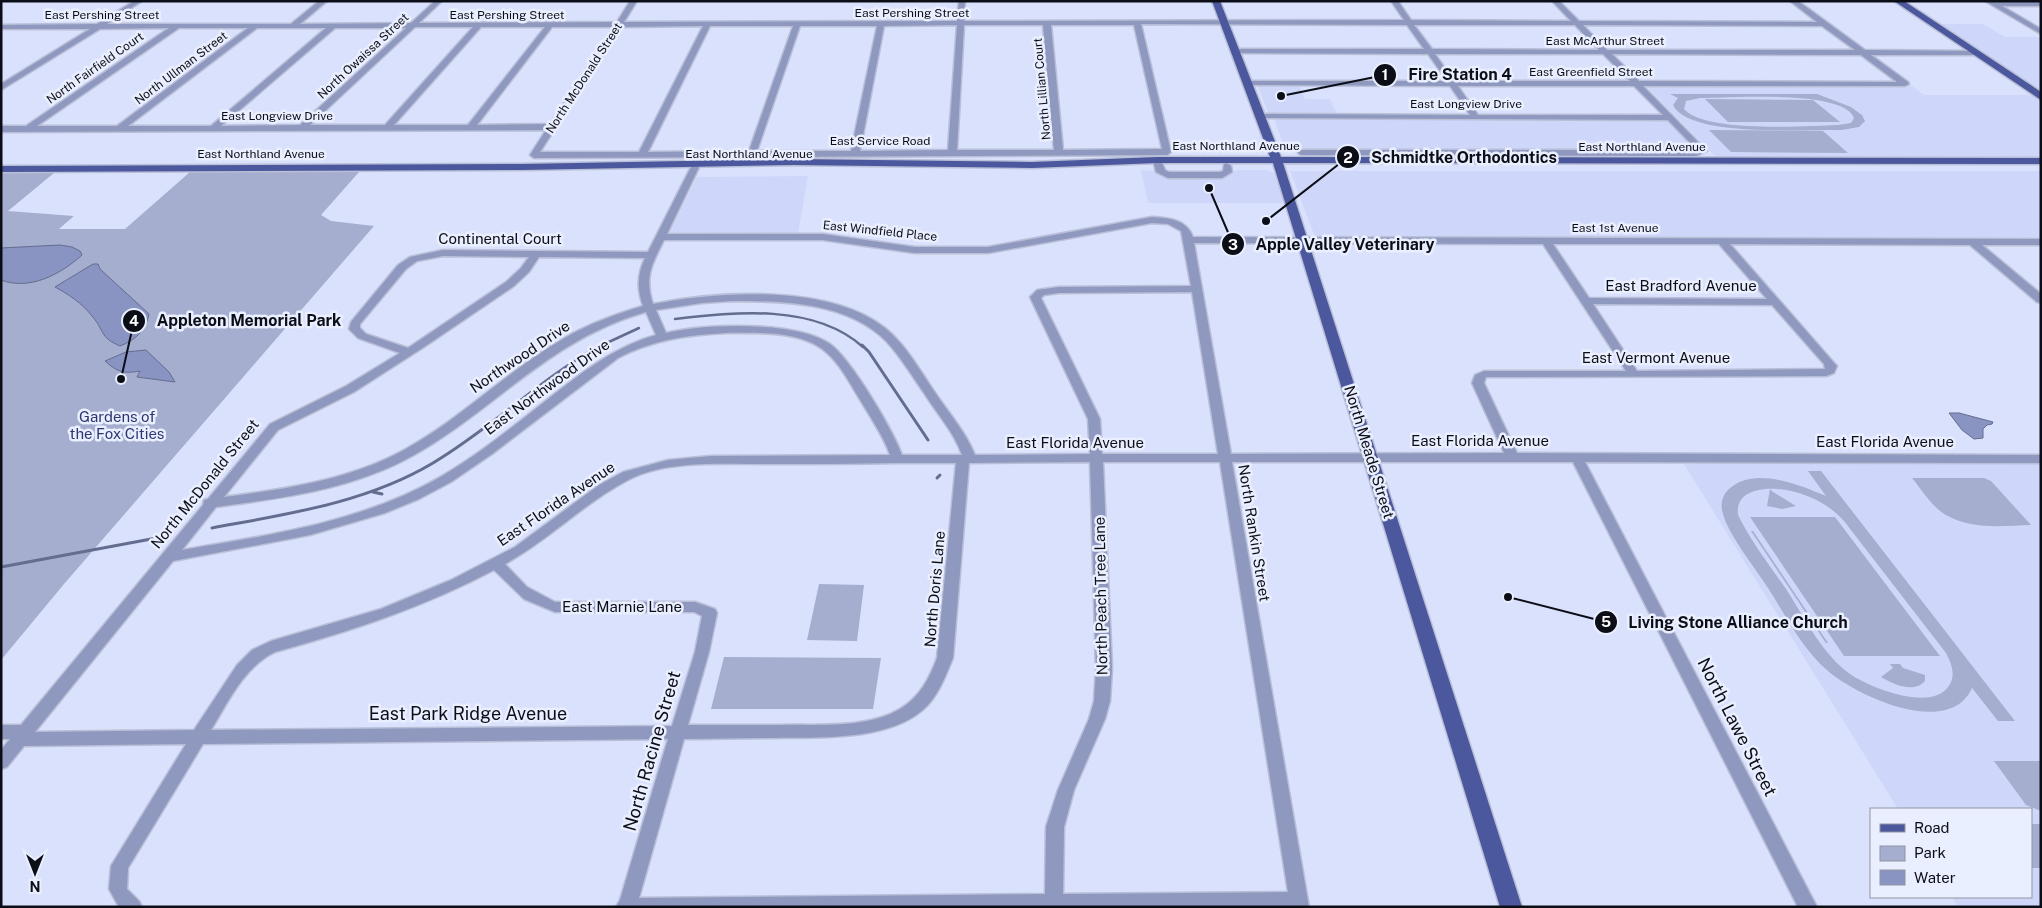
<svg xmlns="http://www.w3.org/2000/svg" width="2042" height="908" font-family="'Public Sans',sans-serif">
<rect width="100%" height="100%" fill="#dae1fc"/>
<g fill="#ced7f9">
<path d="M1937 24H1983L2005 37H2041V91Z"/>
<path d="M1257 85H1299L1305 99H1330L1337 114H1269Z"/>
<path d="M1654 86H1912L1924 95H2033L2041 100V159L1717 158 1647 87Z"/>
<path d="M1274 119H1668L1698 150 1286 151Z"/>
<path d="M1141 170 1153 171 1167 177H1223L1237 170H1266L1274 173 1284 203H1148Z"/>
<path d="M1290 171H2041V237H1315Z"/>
<path d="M808 176 798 233 670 232 697 177Z"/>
<path d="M1684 464H2041V907H1958L1952 897H2031V809H1898Z"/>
</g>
<g fill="#a5aecf" fill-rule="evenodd">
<path d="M1670 94H1817L1851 107 1862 115 1865 121 1859 127 1842 130C1809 129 1688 138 1673 105L1678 98ZM1700 98C1728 98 1844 89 1854 118L1851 123 1838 125C1804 126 1705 133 1684 109L1686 101Z"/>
<path d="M1705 99 1813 100 1840 122H1728Z"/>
<path d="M1709 130 1823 131 1848 153 1731 152Z"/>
<path d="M190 172H359L321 215 331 221 374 226 64 584 1 660V173H54L8 211 74 216 59 229H125Z"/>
<path d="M1808 471H1821L2015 721H1998L1972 688C1949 739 1857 696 1828 671 1803 650 1786 616 1768 588 1756 569 1729 536 1723 514 1720 505 1722 496 1728 490 1753 465 1799 485 1826 496ZM1765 489C1793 487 1826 500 1844 521L1946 653C1951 663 1955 672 1951 682 1937 715 1870 688 1850 674 1822 654 1805 618 1786 589 1769 565 1751 541 1738 515 1736 497 1749 491 1765 489Z"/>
<path d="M1912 478H1984L1991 481 2031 525C2004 526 1971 530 1946 515 1932 507 1922 490 1912 478Z"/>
<path d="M1770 489 1773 492 1796 506 1782 509 1767 506Z"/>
<path d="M1750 517H1835L1940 656H1844Z"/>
<path d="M1751 531H1753L1828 643H1826Z"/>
<path d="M819 584 864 585 857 641 807 640Z"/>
<path d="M724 657 881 658 873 709H711Z"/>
<path d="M1890 664H1900L1903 668 1925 675V681C1913 694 1893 684 1881 677L1893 668Z"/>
<path d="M1994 761H2041V811L2026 805Z"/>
<rect x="2031" y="824" width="10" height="44"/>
</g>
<g fill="#8994c2" stroke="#646c8f">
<path d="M60 245 72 247 80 251 82 255C61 274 30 291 1 280V248Z"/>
<path d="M93 264H98L100 269 149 314C146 330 136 340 120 346 99 337 105 331 92 316 82 303 68 294 55 287Z"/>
<path d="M146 350 169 372 175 382 137 377 140 371C124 374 117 372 105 361L126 352Z"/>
<path d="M1949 413H1959L1993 422 1992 424 1987 425 1983 429V438L1974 439 1962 430Z"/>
</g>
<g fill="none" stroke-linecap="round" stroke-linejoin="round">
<g stroke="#646c8f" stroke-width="2.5">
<path d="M675 319C735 312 814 303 863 347"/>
<path d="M598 347 639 328"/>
</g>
<g stroke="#646c8f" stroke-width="3">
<path d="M862 345 869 352 928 440"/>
<path d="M937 478 940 475"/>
<path d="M373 492 382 494"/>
<path d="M212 528C287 514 366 503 433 463 492 428 540 379 601 345"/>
<path d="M1 567 162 537"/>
</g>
<g stroke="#b9bfd7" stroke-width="3">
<g id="minor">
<path d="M134 1H142L107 24H291L319 1H327L300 24 411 23 435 1H442L419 23 617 22 630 1H637L624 22 957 21 959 1H965L964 21 1404 20 1391 1H1398L1411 20 1571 21 1552 1H1559L1579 21 1817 22 1790 1H1798L1865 50 1975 51 1979 53 1975 55H1871L1908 82 1909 84 1905 86H1643L1707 151 1696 156 1301 155 1297 152 1298 150H1697L1668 120 1261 118H1258V114L1470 115 1450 86 1248 85 1244 83 1248 81H1447L1428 54 1235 53 1231 51 1235 49H1424L1407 25 1141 24 1171 152 1167 155 534 158 530 155 546 130 1 132V126H26L169 28 100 29 1 90V84L90 29H1V25L97 24ZM957 25 948 150 860 151 884 26ZM964 25H1043L1054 150H957ZM1051 25H1134L1162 149 1063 150ZM1414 25H1575L1599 50 1432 49ZM1583 25 1822 26 1855 50H1607ZM703 26 639 152H540L621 27ZM710 26H793L749 151 648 152ZM800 26H877L851 151H757ZM415 27H473L385 125H310ZM545 27 468 125H394L481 27ZM614 27 550 124 477 125 552 27ZM248 28 117 126H37L179 28ZM257 28H326L211 126H128ZM335 28H406L300 125 221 126ZM1435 54H1603L1630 81H1454ZM1612 54 1861 55 1897 82 1639 81ZM1458 86H1634L1663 115H1478Z"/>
<path d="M1985 1 2041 2V6H2002L2041 29V34Z"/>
<path d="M1157 157 1161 160 1165 170 1169 172H1220L1223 171 1224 164 1227 163 1231 166 1232 172 1222 178H1168L1156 172 1153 160Z"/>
<path d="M697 160 701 163 667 234H823L915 247H988L1152 217C1169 218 1186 219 1193 237L2041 239V245H1982L2041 294V303L2037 302 1970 245 1730 244 1835 364 1837 366 1834 373 1826 376 1486 377 1484 383 1517 453 2041 455V463L1585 462 1817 907H1798L1573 462H1232L1309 907H616L620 900 668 739 203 744 128 868 127 889 139 901 142 907H119L109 889 111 866 186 744 24 746 7 767 1 769V750L10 739H1V725H21L203 505 204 500 208 499 270 424 346 386 400 353 358 338 349 329 351 322 398 265 410 257 443 250 648 252 693 163ZM1152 223 1168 224 1181 231 1191 286 1059 287 1037 290 1030 297 1088 419 1090 454 975 455C965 431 948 412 934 391 919 369 906 345 885 328 830 284 718 291 653 304 644 277 652 264 664 240H823L915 253H988ZM1194 243 1543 244 1626 371H1484L1475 375 1472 383 1504 453 1231 454ZM1553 244H1719L1767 299 1589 298ZM443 256 529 257 521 268 506 282 408 348 366 334 360 328V324L406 269 417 261ZM539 257 645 258C637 275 637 289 643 306 616 314 588 324 563 339 507 371 461 419 404 450 349 480 286 489 224 497L278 430 354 392 424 347 514 286 529 272ZM1192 292 1218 454H1102L1100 419 1041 298 1044 295 1059 293ZM732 301C783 301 847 302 886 341 901 357 912 376 924 393 937 414 954 432 962 455H902C893 430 851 359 830 344 797 321 705 323 666 333L656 310 702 303ZM1593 304 1772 305 1824 364 1825 369 1637 371ZM646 312 656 335C611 348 579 375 543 403 511 428 478 455 442 476 363 522 271 535 182 550L216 507C284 498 354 489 414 455 495 409 552 338 646 312ZM726 333C756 333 801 330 826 352 840 364 849 382 859 398 870 417 883 435 890 455L711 456 668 460 623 472 599 485 515 547 451 580 381 609 271 641 252 650 237 665 194 730 35 732 173 561 310 535 385 513 419 499 451 482 492 454 618 358C652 340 687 335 726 333ZM1090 462 1096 668 1094 701 1089 719 1058 790 1046 827 1045 894 639 898 684 739C714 739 743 738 772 738 819 737 893 742 928 705 940 691 946 675 953 658L969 463ZM1103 462H1220L1288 892 1063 894 1064 827 1074 790 1105 719 1110 701 1112 668ZM895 463H956L937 658C929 679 920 697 900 709 866 729 818 724 780 725 749 725 719 725 688 725L709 652 717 613 715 609 695 602H555L527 587 505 564C549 540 585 502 630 479 668 460 724 464 766 464 809 464 852 464 895 463ZM494 570 524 599 555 612H694L702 616 695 652 672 726 211 730C228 702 244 667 275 652 351 631 424 607 494 570Z"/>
</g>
</g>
<g stroke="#b9bfd7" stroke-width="3">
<g id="major">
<path d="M1212 1H1220L1281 157 2041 158V164L1283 163 1522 907H1500L1273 163H1157L1032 168 794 165 522 170 1 172V166L522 164 794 159 1032 162 1157 157H1270Z"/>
<path d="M1894 1H1904L2041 92V100Z"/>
</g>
</g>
<use href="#minor" fill="#8f98bf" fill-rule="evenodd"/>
<use href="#major" fill="#4c589d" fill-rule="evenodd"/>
</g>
<g text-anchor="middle" stroke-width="5" stroke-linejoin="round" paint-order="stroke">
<g font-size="12" fill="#0c0e17" stroke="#eaefff">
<text x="912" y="17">East Pershing Street</text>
<text x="102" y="19">East Pershing Street</text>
<text x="507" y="19">East Pershing Street</text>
<text x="1605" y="45">East McArthur Street</text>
<text transform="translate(363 56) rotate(-43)" y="4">North Owaissa Street</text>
<text transform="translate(95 68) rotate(-35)" y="4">North Fairfield Court</text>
<text transform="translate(181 68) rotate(-37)" y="4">North Ullman Street</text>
<text x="1591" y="76">East Greenfield Street</text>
<text transform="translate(584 78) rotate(-57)" y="4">North McDonald Street</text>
<text transform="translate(1042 89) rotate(-95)" y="4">North Lillian Court</text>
<text x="1466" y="108">East Longview Drive</text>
<text x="277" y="120">East Longview Drive</text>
<text x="880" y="145">East Service Road</text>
<text x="1236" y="150">East Northland Avenue</text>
<text x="1642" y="151">East Northland Avenue</text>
<text x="261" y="158">East Northland Avenue</text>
<text x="749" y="158">East Northland Avenue</text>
<text x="1615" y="232">East 1st Avenue</text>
<text transform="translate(880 231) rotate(6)" y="4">East Windfield Place</text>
</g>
<g font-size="15" fill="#0c0e17" stroke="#eaefff">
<text x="500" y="244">Continental Court</text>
<text x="1681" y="291">East Bradford Avenue</text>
<text transform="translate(520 357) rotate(-34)" y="5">Northwood Drive</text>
<text x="1656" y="363">East Vermont Avenue</text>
<text transform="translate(547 387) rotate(-36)" y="5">East Northwood Drive</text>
<text x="1480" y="446">East Florida Avenue</text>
<text x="1885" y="447">East Florida Avenue</text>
<text x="1075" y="448">East Florida Avenue</text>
<text transform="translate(1369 452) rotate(73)" y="5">North Meade Street</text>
<text transform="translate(205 484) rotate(-51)" y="5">North McDonald Street</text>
<text transform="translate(556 504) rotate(-34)" y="5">East Florida Avenue</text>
<text transform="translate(1254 533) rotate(81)" y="5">North Rankin Street</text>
<text transform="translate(935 589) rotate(-85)" y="5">North Doris Lane</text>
<text transform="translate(1101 596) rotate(-91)" y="5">North Peach Tree Lane</text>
<text x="622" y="612">East Marnie Lane</text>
</g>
<g font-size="15" fill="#2e3670" stroke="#eaefff">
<text x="117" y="422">Gardens of<tspan x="117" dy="17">the Fox Cities</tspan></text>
</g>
<g font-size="18" fill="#0c0e17" stroke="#eaefff">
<text x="468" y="720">East Park Ridge Avenue</text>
<text transform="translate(1737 727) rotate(63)" y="6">North Lawe Street</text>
<text transform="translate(652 751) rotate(-74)" y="6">North Racine Street</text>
</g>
</g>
<path fill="none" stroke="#0c0e17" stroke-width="2" d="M1281 96L1385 75M1266 221L1348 157M1209 188L1233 244M121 379L134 321M1508 597L1606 622"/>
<g fill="#0c0e17" stroke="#eaefff" stroke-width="2">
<circle cx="1281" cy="96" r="5"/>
<circle cx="1266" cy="221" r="5"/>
<circle cx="1209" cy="188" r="5"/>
<circle cx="121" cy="379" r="5"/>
<circle cx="1508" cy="597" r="5"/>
<circle cx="1385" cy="75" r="12"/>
<circle cx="1348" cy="157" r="12"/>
<circle cx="1233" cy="244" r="12"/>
<circle cx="134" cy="321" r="12"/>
<circle cx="1606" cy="622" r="12"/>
</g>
<g font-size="15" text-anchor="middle" font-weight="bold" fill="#fff">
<text x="1385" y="80">1</text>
<text x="1348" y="163">2</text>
<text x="1233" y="250">3</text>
<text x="134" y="326">4</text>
<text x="1606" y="627">5</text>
</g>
<g font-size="16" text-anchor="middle" font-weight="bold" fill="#0c0e17" stroke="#eaefff" stroke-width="5" stroke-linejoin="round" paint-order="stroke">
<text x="1460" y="80">Fire Station 4</text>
<text x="1464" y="163">Schmidtke Orthodontics</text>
<text x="1345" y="250">Apple Valley Veterinary</text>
<text x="249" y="326">Appleton Memorial Park</text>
<text x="1738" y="628">Living Stone Alliance Church</text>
</g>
<rect width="2042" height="908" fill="none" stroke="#0c0e17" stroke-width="5"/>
<rect x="1870" y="808" width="162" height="90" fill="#eaefff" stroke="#9195a2"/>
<rect x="1880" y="824" width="25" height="8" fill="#4c589d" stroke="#9195a2"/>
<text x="1914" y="833" font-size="15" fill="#0c0e17">Road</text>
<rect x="1880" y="846" width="25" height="15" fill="#a5aecf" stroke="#9195a2"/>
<text x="1914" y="858" font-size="15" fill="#0c0e17">Park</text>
<rect x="1880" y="870" width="25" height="15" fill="#8994c2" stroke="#9195a2"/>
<text x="1914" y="883" font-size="15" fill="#0c0e17">Water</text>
<g transform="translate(35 873) rotate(180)" stroke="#eaefff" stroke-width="4" paint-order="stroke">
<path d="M0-4L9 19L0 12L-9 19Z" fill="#0c0e17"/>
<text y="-8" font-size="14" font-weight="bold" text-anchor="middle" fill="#0c0e17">N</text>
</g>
</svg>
